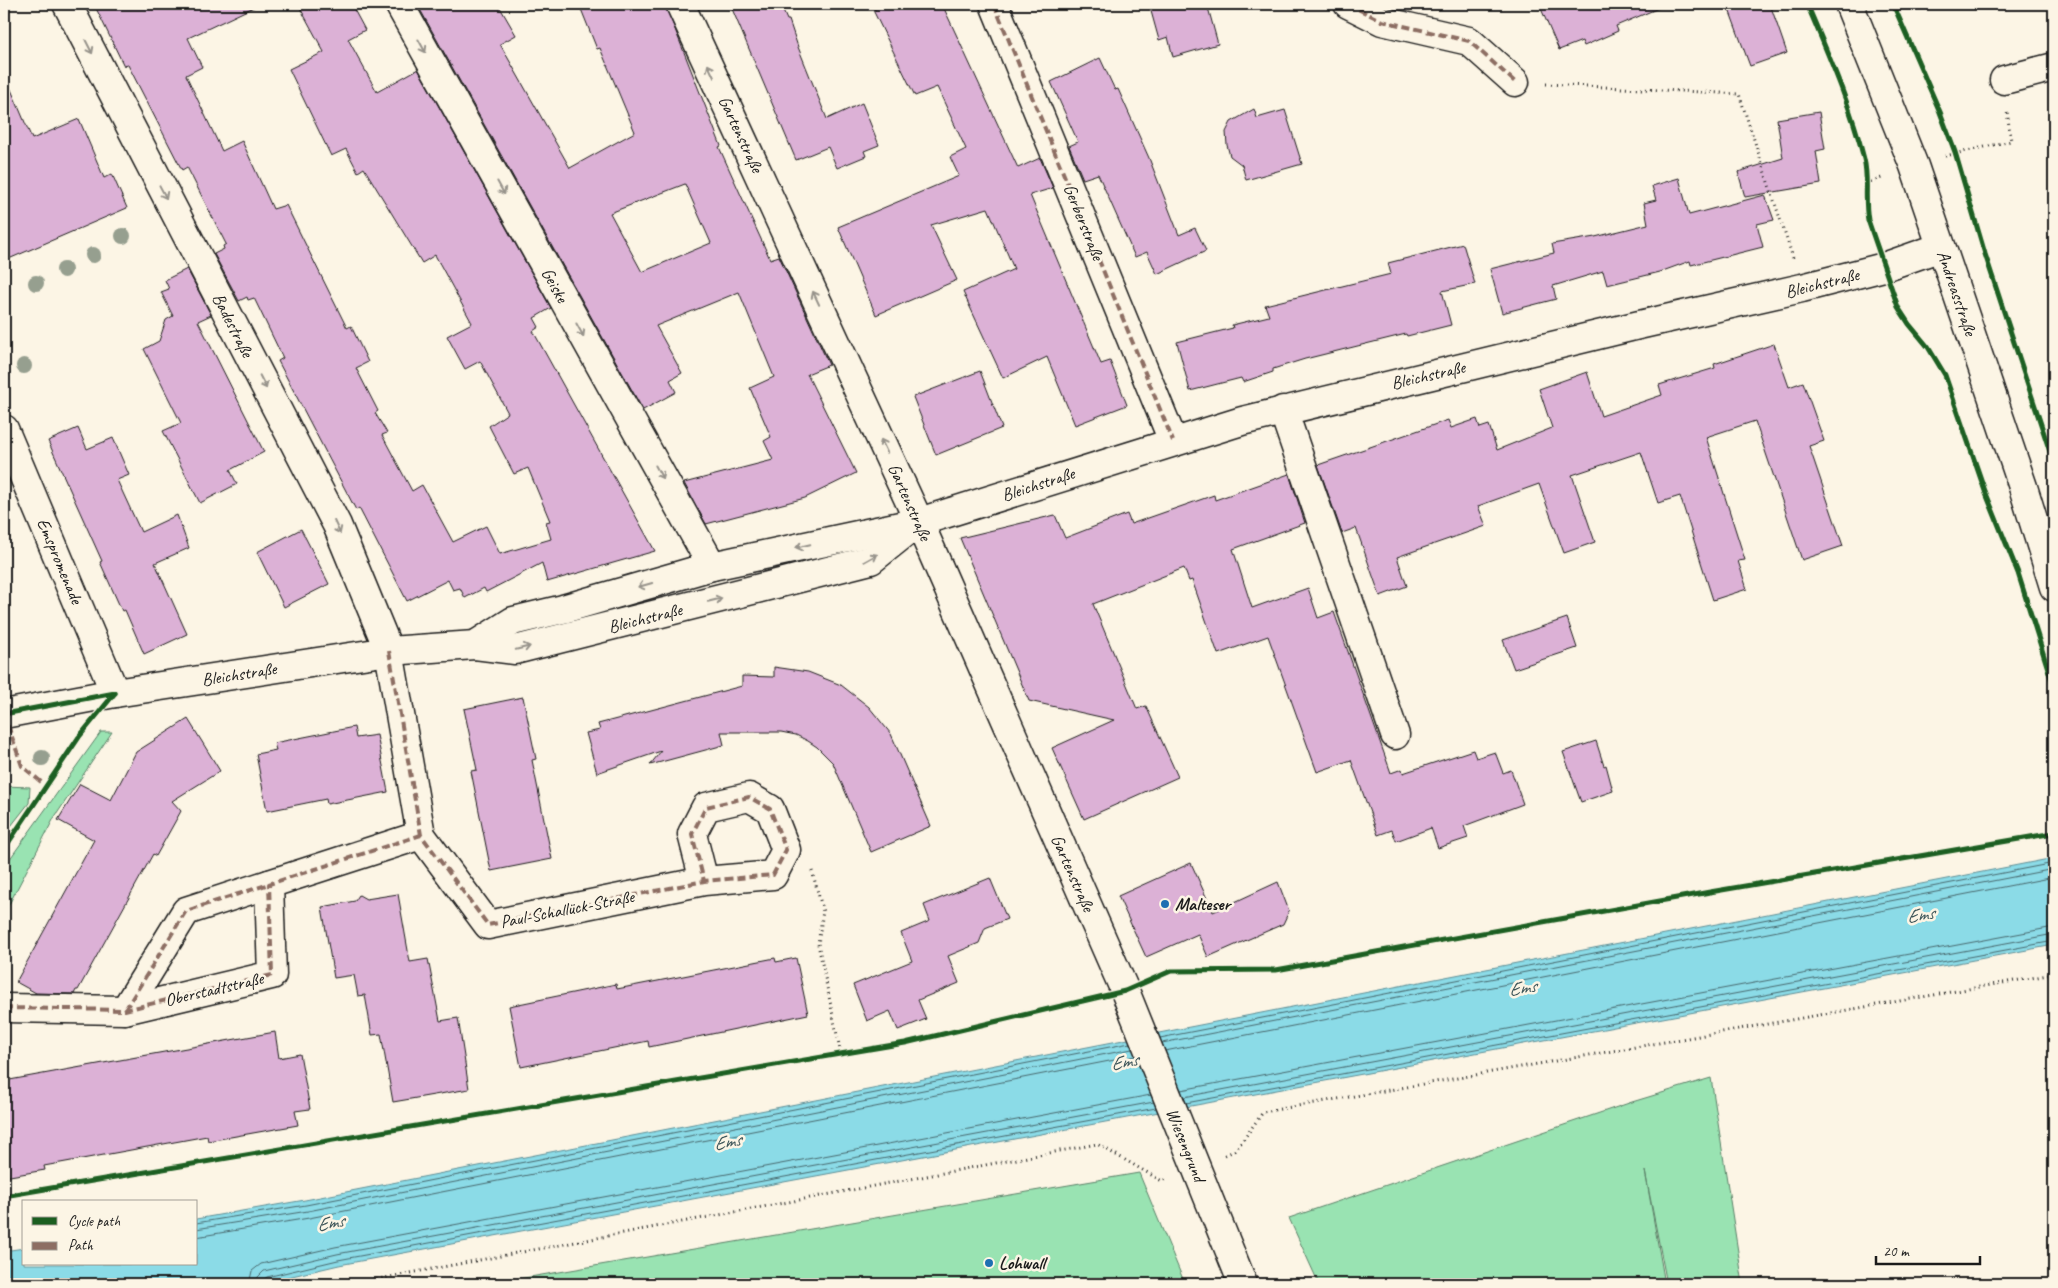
<svg xmlns="http://www.w3.org/2000/svg" width="2058" height="1288" font-family="Caveat,sans-serif">
<rect width="100%" height="100%" fill="#fcf5e5"/>
<filter id="ink" filterUnits="userSpaceOnUse"><feTurbulence type="fractalNoise" baseFrequency=".02" numOctaves="2"/><feDisplacementMap in="SourceGraphic" scale="10" xChannelSelector="R" yChannelSelector="G"/><feConvolveMatrix kernelMatrix="1 2 1 2 8 2 1 2 1" color-interpolation-filters="sRGB"/></filter>
<g filter="url(#ink)">
<g fill="#99e3b2" stroke="#5a8067">
<path d="M101 732H112L54 818 4 914V867Z"/>
<path d="M4 786 30 787 29 803 4 835Z"/>
<path d="M1711 1078 1743 1284H1667L1645 1171 1665 1284H1319L1289 1218 1632 1102Z"/>
<path d="M1139 1173 1185 1284H489Z"/>
</g>
<path fill="#8bdbe7" stroke="#5f8f96" d="M2054 858V945L339 1265 258 1284H4V1251L24 1248V1264H196V1219L305 1200Z"/>
<g fill="none" stroke-linecap="round" stroke-linejoin="round">
<g stroke="#48686d" stroke-width="1">
<path d="M1160 1038 2054 863"/>
<path d="M1162 1043 2054 869"/>
<path d="M1165 1051 2054 877"/>
<path d="M1181 1090 2054 927"/>
<path d="M1184 1097 2054 934"/>
<path d="M1186 1103 2054 941"/>
<path d="M196 1223 306 1205 1130 1043"/>
<path d="M196 1229 308 1211 1132 1049"/>
<path d="M196 1237 309 1218 1135 1056"/>
<path d="M249 1284 252 1271 261 1264 335 1247 1151 1095"/>
<path d="M256 1284 258 1277 264 1271 337 1254 1154 1102"/>
<path d="M263 1284V1280L267 1277 338 1260 1156 1108"/>
</g>
</g>
<g fill="#dcb1d6" stroke="#1c1c1c" fill-rule="evenodd">
<path d="M94 4H260L188 38 202 67 186 75 222 151 242 141 273 209 286 205 347 328 351 326 368 362 356 368 378 411 375 413 387 433 382 435 412 491 422 485 453 542 486 526 500 554 551 539 546 522 550 521 528 468 514 474 489 426 508 413 480 361 465 369 447 336 472 323 435 255 422 263 364 168 358 172 346 149 331 156 289 69 324 52 298 4H351L365 30 348 39 377 92 418 69 551 308 534 318 539 327 533 331 655 551 547 582 542 563 486 592 484 588 465 598 460 588 453 590 448 580 407 601 359 508 356 510 278 361 283 358 254 298 248 300 247 297 239 301 214 254 224 249 223 246 226 244 187 167 182 170 128 65 124 66Z"/>
<path d="M417 4H498L516 35 500 44 570 168 635 132 600 48 597 49 579 4H665L721 146 719 147 770 259 779 256 829 365 807 374 856 473 805 498 706 524 684 483 773 460 764 441 771 437 750 388 774 377 739 292 656 326 682 373 670 380 676 392 643 410ZM685 184 711 243 642 272 610 213Z"/>
<path d="M730 4H780L787 20H789L798 47 827 119 862 103 879 145 864 151 866 156 837 168 828 147 796 160Z"/>
<path d="M888 4H942L1018 168 1040 158 1053 188 1030 195 1101 364 1110 361 1127 405 1075 425 1047 357 1003 378 963 292 1014 269 988 208 931 225 957 280 876 315 838 227 959 176 950 157 966 149 937 87 915 96 873 10Z"/>
<path d="M1149 4H1207L1218 44 1173 57 1168 37 1159 40Z"/>
<path d="M1539 4H1668L1616 26 1618 31 1584 46 1582 41 1559 50Z"/>
<path d="M1727 4H1770L1787 53 1750 66Z"/>
<path d="M1100 58 1115 90 1118 89 1149 158 1179 235 1195 228 1206 251 1157 274 1147 252 1135 257 1098 174 1083 179 1069 146 1078 142 1051 82Z"/>
<path d="M4 73 32 139 79 119 104 178 112 174 127 208 4 261Z"/>
<path d="M1254 109 1257 118 1285 110 1302 164 1246 180 1242 165 1230 156 1227 145 1226 132 1231 122Z"/>
<path d="M1819 112 1825 149 1816 151 1821 184 1745 197 1738 172 1783 158 1777 119Z"/>
<path d="M1679 178 1689 215 1765 195 1774 220 1757 224 1763 247 1691 265 1690 261 1660 272 1607 285 1603 271 1553 286 1556 299 1502 313 1490 269 1554 253 1552 244 1595 237 1648 224 1644 203 1656 200 1652 186Z"/>
<path d="M1463 244 1475 284 1442 291 1451 325 1407 336 1406 334 1305 359 1273 369V372L1243 382 1241 378 1190 391 1177 342 1233 328 1232 325 1269 316 1265 305 1391 274 1388 263Z"/>
<path d="M187 269 211 315 198 321 264 452 230 470 237 484 200 503 163 431 181 423 144 349 159 341 166 320 173 316 161 292 169 289 165 280Z"/>
<path d="M1774 344 1789 387 1803 382 1824 441 1809 446 1843 546 1802 560 1755 421 1706 437 1745 560 1738 561 1747 589 1713 600 1680 496 1658 503 1641 452 1572 475 1595 542 1564 553 1539 484 1478 506 1486 526 1397 557 1407 586 1380 596 1356 528 1342 533 1318 465 1448 420 1451 428 1477 419 1480 428 1489 425 1497 450 1552 428 1539 389 1587 372 1601 416 1662 395 1659 385 1715 368 1714 364Z"/>
<path d="M980 371 1002 428 936 455 913 397Z"/>
<path d="M78 428 87 449 113 438 129 475 117 480 141 532 177 515 189 548 155 563 187 634 144 654 125 610 122 611 100 562 102 561 48 441Z"/>
<path d="M1289 474 1305 523 1233 549 1252 608 1308 588 1318 618 1334 612 1391 773 1402 769 1403 773 1473 750 1476 758 1495 752 1503 773 1511 770 1523 804 1464 826 1468 838 1438 848 1431 828 1396 841 1392 830 1378 835 1351 760 1317 772 1268 636 1218 654 1192 580 1189 581 1184 568 1093 604 1137 709 1146 706 1178 777 1084 819 1052 748 1114 720 1029 701 960 538 1055 515 1065 538 1127 514 1131 524 1214 495 1215 500Z"/>
<path d="M301 529 329 584 284 607 257 552Z"/>
<path d="M1567 618 1577 648 1514 669 1503 640Z"/>
<path d="M774 667 808 672 841 685 869 707 891 734 931 826 871 852 833 763 817 747 808 741 796 735 781 732H721L724 745 650 765 661 751 597 773 586 733 600 730 598 724 742 686V676L774 677Z"/>
<path d="M523 697 536 759 532 760 552 859 491 871 471 771 477 770 464 709Z"/>
<path d="M188 719 220 771 172 801 181 811 156 856 153 854 78 990H76L74 994 36 993 16 982 94 840 58 820 80 784 111 800 136 752Z"/>
<path d="M354 727 356 738 377 735 388 792 327 804 326 799 267 811 256 754 276 750 274 743Z"/>
<path d="M1596 741 1604 766 1606 765 1613 791 1581 802 1563 752Z"/>
<path d="M1191 863 1213 912 1278 882 1289 911 1283 924 1208 957 1198 934 1146 957 1118 896Z"/>
<path d="M990 878 1007 919 985 928 979 943 948 956 959 983 918 1000 926 1019 898 1030 890 1011 867 1021 853 985 912 961 901 933 930 921 924 905Z"/>
<path d="M398 894 410 962 428 959 440 1021 458 1018 469 1089 393 1102 381 1034 372 1035 365 995 358 996 354 975 334 978 322 907 355 901 359 895 366 899Z"/>
<path d="M775 958 776 962 796 958 808 1014 649 1047 648 1041 521 1067 509 1006 616 984 617 989Z"/>
<path d="M275 1032 279 1058 300 1054 310 1109 295 1111 298 1125 208 1141 207 1136 44 1166 45 1170 4 1177V1081Z"/>
</g>
<g fill="none" stroke-linecap="round" stroke-linejoin="round">
<g stroke="#1c1c1c" stroke-width="31">
<g id="minor">
<path d="M67 4 337 525 389 651 421 835 488 925 704 881 773 875 786 850 770 809 749 797 706 807 692 834 704 881"/>
<path d="M399 4 712 566"/>
<path d="M680 4 919 522 1125 991 1243 1284"/>
<path d="M994 4 1173 441"/>
<path d="M1348 4 1382 21 1469 41 1515 82"/>
<path d="M1849 4 1914 166 2023 487 2054 587"/>
<path d="M2004 80 2054 67"/>
<path d="M1283 410 1395 735"/>
<path d="M4 429 115 693"/>
<path d="M475 645 513 621 563 609 712 566 919 522 1242 421 1639 325 1802 288 1884 267 1941 247"/>
<path d="M4 714 115 693 389 651 475 645 515 650 871 560 916 524"/>
<path d="M4 1008 125 1010 272 975 269 884 421 835"/>
<path d="M125 1010 186 911 269 884"/>
</g>
</g>
<g stroke="#1c1c1c" stroke-width="3" stroke-dasharray="1 4" stroke-linecap="butt">
<path d="M1546 84 1739 94 1793 258"/>
<path d="M1945 156 2011 141 2007 111"/>
<path d="M1866 183 1885 177"/>
<path d="M812 871 823 911 818 944 841 1054"/>
<path d="M1225 1155 1236 1150 1263 1112 2054 974"/>
<path d="M352 1284 1097 1144 1162 1181 1166 1179"/>
</g>
<use href="#minor" stroke="#fcf5e5" stroke-width="28"/>
<g stroke="#8d6e63" stroke-width="4" stroke-dasharray="8 4" stroke-linecap="butt">
<path d="M994 4 1173 441"/>
<path d="M1348 4 1382 21 1469 41 1515 82"/>
<path d="M389 651 421 835 488 925 704 881 773 875 786 850 770 809 749 797 706 807 692 834 704 881"/>
<path d="M4 714 22 766 46 786"/>
<path d="M4 1008 125 1010 272 975 269 884 421 835"/>
<path d="M125 1010 186 911 269 884"/>
</g>
<g stroke="#fcf5e5" stroke-width="8">
<g id="cycleway">
<path d="M1807 4C1828 54 1851 106 1864 159 1869 179 1864 199 1868 220L1898 307 1909 324 1928 347 1945 375 1985 491 2018 573 2054 688"/>
<path d="M1893 4 1940 112 1955 152 1985 254 2054 464"/>
<path d="M4 714 115 693"/>
<path d="M4 849 79 737 115 693"/>
<path d="M4 1196 905 1043 1125 991 1171 971 1276 970 1710 892 2054 833"/>
</g>
</g>
<use href="#cycleway" stroke="#1b5e20" stroke-width="5"/>
</g>
<g fill="#969f8f">
<circle cx="123" cy="236" r="8"/>
<circle cx="93" cy="255" r="8"/>
<circle cx="64" cy="270" r="8"/>
<circle cx="36" cy="283" r="8"/>
<circle cx="24" cy="366" r="8"/>
<circle cx="42" cy="758" r="8"/>
</g>
<defs><path id="oneway-shaft" d="M-6 0H5M1.5-3L5.5 0L1.5 3" fill="none" stroke-width="1.6" stroke-linecap="round" stroke-linejoin="round" transform="scale(1.25)"/></defs>
<g stroke="#97938b">
<use href="#oneway-shaft" transform="translate(422 46) rotate(61)"/>
<use href="#oneway-shaft" transform="translate(89 47) rotate(63)"/>
<use href="#oneway-shaft" transform="translate(711 71) rotate(-115)"/>
<use href="#oneway-shaft" transform="translate(501 188) rotate(61)"/>
<use href="#oneway-shaft" transform="translate(163 192) rotate(62)"/>
<use href="#oneway-shaft" transform="translate(816 298) rotate(-115)"/>
<use href="#oneway-shaft" transform="translate(580 330) rotate(61)"/>
<use href="#oneway-shaft" transform="translate(263 382) rotate(63)"/>
<use href="#oneway-shaft" transform="translate(884 446) rotate(-115)"/>
<use href="#oneway-shaft" transform="translate(659 472) rotate(61)"/>
<use href="#oneway-shaft" transform="translate(337 527) rotate(65)"/>
<use href="#oneway-shaft" transform="translate(803 546) rotate(167)"/>
<use href="#oneway-shaft" transform="translate(871 558) rotate(-29)"/>
<use href="#oneway-shaft" transform="translate(645 585) rotate(164)"/>
<use href="#oneway-shaft" transform="translate(715 600) rotate(-14)"/>
<use href="#oneway-shaft" transform="translate(523 648) rotate(-14)"/>
</g>
</g>
<g fill="#1f6fb2" stroke="#fcf5e5" stroke-width="2">
<circle cx="1165" cy="904" r="5"/>
<circle cx="989" cy="1263" r="5"/>
</g>
<g text-anchor="middle" stroke-width="5" stroke-linejoin="round" paint-order="stroke">
<g font-size="18" fill="#1c1c1c" stroke="#fcf5e5">
<text transform="translate(741 134) rotate(65)" y="6">Gartenstraße</text>
<text transform="translate(1084 222) rotate(68)" y="6">Gerberstraße</text>
<text transform="translate(1822 283) rotate(-14)" y="6">Bleichstraße</text>
<text transform="translate(555 285) rotate(61)" y="6">Geiske</text>
<text transform="translate(1957 293) rotate(71)" y="6">Andreasstraße</text>
<text transform="translate(233 325) rotate(63)" y="6">Badestraße</text>
<text transform="translate(1428 375) rotate(-13)" y="6">Bleichstraße</text>
<text transform="translate(1038 484) rotate(-18)" y="6">Bleichstraße</text>
<text transform="translate(910 502) rotate(66)" y="6">Gartenstraße</text>
<text transform="translate(60 561) rotate(67)" y="6">Emspromenade</text>
<text transform="translate(645 618) rotate(-14)" y="6">Bleichstraße</text>
<text transform="translate(239 674) rotate(-9)" y="6">Bleichstraße</text>
<text transform="translate(1073 873) rotate(66)" y="6">Gartenstraße</text>
<text transform="translate(567 909) rotate(-11)" y="6">Paul-Schallück-Straße</text>
<text transform="translate(214 989) rotate(-13)" y="6">Oberstadtstraße</text>
<text transform="translate(1186 1145) rotate(68)" y="6">Wiesengrund</text>
</g>
<g font-size="18" font-weight="bold" fill="#1c1c1c" stroke="#fcf5e5" text-anchor="start">
<text x="1175" y="910">Malteser</text>
<text x="999" y="1269">Lohwall</text>
</g>
<g font-size="19" font-style="italic" fill="#3d5559" stroke="#fcf5e5">
<text transform="translate(1920 914) rotate(-10)" y="7">Ems</text>
<text transform="translate(1522 987) rotate(-10)" y="7">Ems</text>
<text transform="translate(1124 1061) rotate(-11)" y="7">Ems</text>
<text transform="translate(727 1141) rotate(-11)" y="7">Ems</text>
<text transform="translate(330 1222) rotate(-11)" y="7">Ems</text>
</g>
</g>
<rect width="2058" height="1288" fill="none" stroke="#fcf5e5" stroke-width="20"/>
<rect x="10" y="10" width="2038" height="1268" fill="none" stroke="#1c1c1c" stroke-width="2" filter="url(#ink)"/>
<rect x="22" y="1200" width="175" height="65" fill="#fcf5e5" stroke="#a29e95"/>
<rect x="32" y="1217" width="25" height="8" fill="#1b5e20" stroke="#a29e95"/>
<text x="68" y="1226" font-size="15" fill="#1c1c1c">Cycle path</text>
<rect x="32" y="1242" width="25" height="8" fill="#8d6e63" stroke="#a29e95"/>
<text x="68" y="1250" font-size="15" fill="#1c1c1c">Path</text>
<path d="M1876 1256v8h104v-8" fill="none" stroke="#1c1c1c" stroke-width="2.5"/>
<text x="1883" y="1256" font-size="15" fill="#1c1c1c" stroke="#fcf5e5" stroke-width="4" paint-order="stroke">20 m</text>
</svg>
